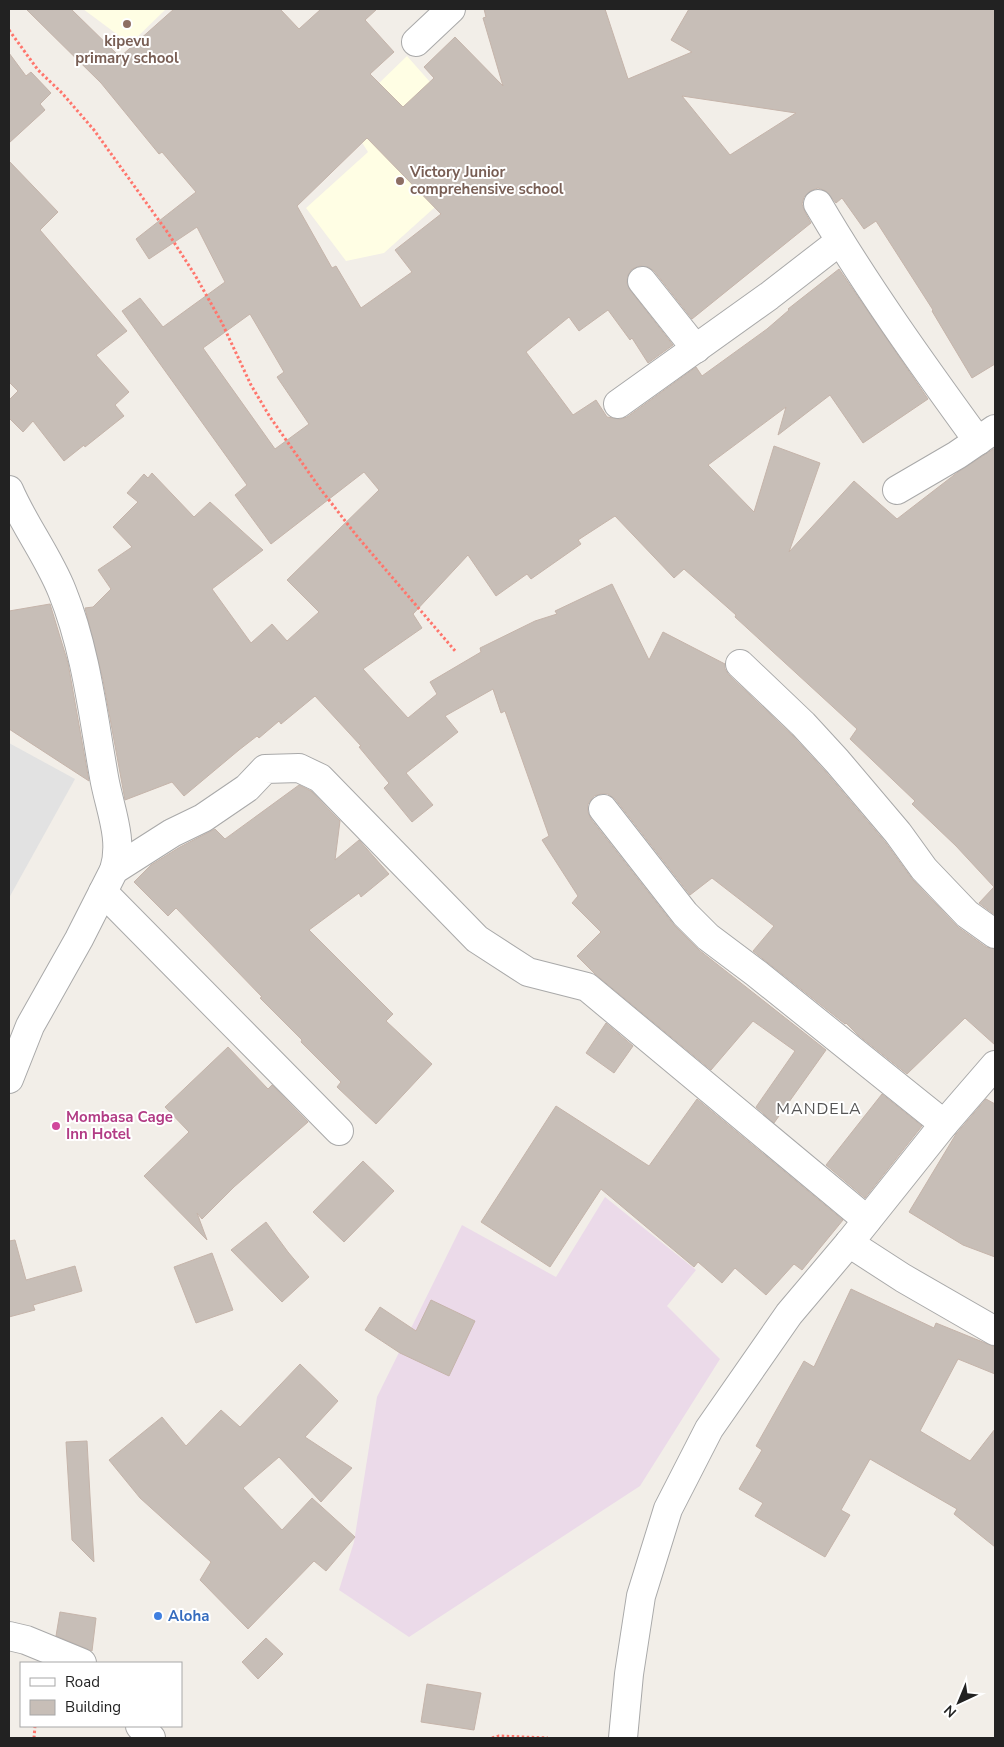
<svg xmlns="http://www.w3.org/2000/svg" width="1004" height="1747" font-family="'Nunito Sans',sans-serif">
<rect width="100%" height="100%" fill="#f2eee8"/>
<path fill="#ebdae9" d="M605 1197 696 1270 667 1306 720 1359 640 1486 409 1637 339 1590 354 1542 377 1397 462 1225 556 1277Z"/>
<g fill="#fffee4">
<path d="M83 9H166L127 47 122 38Z"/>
<path d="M407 56 494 154 384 253 346 261 306 208 368 152 345 116Z"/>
</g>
<path fill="#e2e2e2" d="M9 743 75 779 9 898Z"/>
<g fill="#c7beb7" stroke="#c5b4aa" fill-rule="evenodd">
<path d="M26 9H71L120 57 174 9H280L299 29 321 9H377L365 20 394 52 370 74 403 107 434 78 424 67 455 37 503 86 483 18 486 17 484 9H605L628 79 692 52 671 40 689 9H995V364L972 378 932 311 933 310 876 221 864 229 842 198 836 203 826 191 818 188 810 191 804 197 802 204 805 212 811 223 692 319 654 271 648 267 640 266 632 269 628 275 627 283 630 290 673 345 648 363 632 338 630 340 608 310 579 331 569 317 526 352 573 415 596 400 607 417 620 419 627 417 696 367 702 376 767 329 789 310 788 309 839 269 928 399 863 443 830 395 778 435 786 407 708 465 754 512 774 446 820 463 789 552 854 481 897 519 958 472 995 448V915L979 903 994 887 956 846 912 804 915 801 850 739 857 729 735 617 736 615 684 569 674 578 615 516 578 540 581 544 531 579 527 574 496 596 468 555 413 614 422 628 363 669 408 718 437 694 430 682 481 652 480 648 535 621 557 614 555 611 612 584 649 660 663 632 725 664V669L729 675 792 735 825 771 886 843 913 880 958 927 986 947 995 949V1045L965 1018 907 1074 858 1035 846 1023 845 1024 753 951 774 926 712 878 690 895 615 799 608 794H601L594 796 588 804V812L591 819 674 925 699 950 826 1050 774 1123 756 1107 795 1051 753 1021 711 1070 595 974 577 956 601 932 572 903 578 896 542 840 549 836 505 711 501 713 493 689 445 716 458 732 406 773 433 805 412 822 384 788 389 783 359 747 361 746 315 696 281 724 279 721 259 738 257 736 239 750 184 796 172 782 125 800 103 680 85 608 93 607 111 589 98 570 132 547 113 527 138 502 127 493 144 474 148 478 152 473 194 517 210 502 263 550 212 589 251 643 272 624 287 641 319 612 287 580 379 490 364 472 271 544 235 495 247 485 122 311 140 298 163 327 225 282 197 227 149 259 136 239 196 192 162 152 159 154 101 83ZM682 96 796 113 730 155ZM367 138 441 214 395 250 412 272 361 308 336 266 332 268 297 206ZM250 314 284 372 277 377 309 424 275 449 203 348Z"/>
<path d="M9 53 26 76 31 72 51 93 40 104 45 110 9 143Z"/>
<path d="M9 161 58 212 40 230 127 331 96 355 129 392 115 405 124 416 85 447 84 445 64 461 33 421 23 432 9 418V400L18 391 9 382Z"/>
<path d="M50 604 68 663 89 781 9 729V611Z"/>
<path d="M299 785 311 791 340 821 335 860 359 840 389 874 361 897 359 893 309 930 393 1014 386 1021 432 1064 376 1124 337 1087 341 1082 301 1042 302 1040 260 998 262 997 176 908 168 916 134 882 151 865 180 847 215 829 225 839Z"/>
<path d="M606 1023 633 1046 614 1073 586 1053Z"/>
<path d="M228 1047 268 1089 272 1085 308 1122 234 1187 202 1219 197 1213 207 1240 144 1176 189 1132 165 1107Z"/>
<path d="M882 1094 922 1126 865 1198 826 1165Z"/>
<path d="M697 1099 843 1220 802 1270 794 1264 766 1295 735 1268 722 1283 698 1262 694 1267 601 1189 550 1267 481 1222 556 1106 649 1166Z"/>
<path d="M986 1099 995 1104V1257L963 1245 909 1212 956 1134Z"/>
<path d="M363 1161 394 1191 344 1242 313 1212Z"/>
<path d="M266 1222 288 1252 309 1277 282 1302 231 1250Z"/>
<path d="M15 1240 26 1280 75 1266 82 1291 33 1305 35 1310 9 1317V1241Z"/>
<path d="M212 1253 233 1310 196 1323 174 1267Z"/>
<path d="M851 1289 934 1328 936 1323 995 1347V1374L958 1359 920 1431 970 1461 995 1429V1547L954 1514 957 1509 870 1459 841 1510 850 1515 825 1557 755 1516 763 1503 739 1489 762 1450 756 1446 804 1361 814 1367Z"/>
<path d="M431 1300 475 1321 449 1376 400 1353 365 1330 380 1307 416 1331Z"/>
<path d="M300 1364 338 1401 305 1437 352 1468 321 1502 279 1457 243 1488 282 1530 312 1498 355 1537 326 1571 314 1561 248 1629 200 1580 211 1562 140 1498 109 1460 162 1417 186 1446 221 1410 240 1427Z"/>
<path d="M87 1441 90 1496 94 1562 72 1540 66 1442Z"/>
<path d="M60 1612 96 1618 92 1651 56 1636Z"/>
<path d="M266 1638 283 1654 258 1679 242 1662Z"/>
<path d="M427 1684 481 1693 474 1730 421 1722Z"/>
</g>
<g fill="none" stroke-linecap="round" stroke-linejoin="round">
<g stroke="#a9a9a9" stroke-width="30">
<g id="minor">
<path d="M416 42 451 9"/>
<path d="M818 204C866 286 922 364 978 441"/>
<path d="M642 281 696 349"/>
<path d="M618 404 769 296 840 241"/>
<path d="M9 490C24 525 48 556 62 591 86 650 93 715 104 777 109 807 124 839 114 870"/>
<path d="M897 490 957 455 995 429"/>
<path d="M740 664 803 724 837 761 898 833 924 869 967 914 995 934"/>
<path d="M603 809 685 914 708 937 756 973 944 1124"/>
<path d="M103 892 339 1131"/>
<path d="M9 1079 30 1026 79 939 114 870 172 833 203 818 247 788 265 769 299 768 320 778 477 939 528 972 587 987 867 1220"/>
<path d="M849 1243 903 1278 995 1331"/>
<path d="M9 1636 26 1640 82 1663"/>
<path d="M140 1726 151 1738"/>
<path d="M623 1738 629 1674 641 1596 668 1509 709 1429 789 1314 849 1243 944 1124 995 1065"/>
</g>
</g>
<g stroke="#ff756c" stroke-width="3" stroke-dasharray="2.5 2.5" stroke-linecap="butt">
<path d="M9 30 38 70 62 93 94 130 168 233 195 275 222 323 251 385 270 417 319 487 356 535 456 652"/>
<path d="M34 1738 35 1726"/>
<path d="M492 1738 499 1736 548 1738"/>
</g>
<use href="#minor" stroke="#fff" stroke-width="28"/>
</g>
<g fill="#8d6e63" stroke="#fff" stroke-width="2">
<circle cx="127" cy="24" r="5"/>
<circle cx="400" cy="181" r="5"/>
</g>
<circle fill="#d1479c" stroke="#fff" stroke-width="2" cx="56" cy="1126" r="5"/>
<circle fill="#3f7fe0" stroke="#fff" stroke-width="2" cx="158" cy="1616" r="5"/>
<g text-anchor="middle" stroke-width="4" stroke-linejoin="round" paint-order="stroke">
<g font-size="15" font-weight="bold" fill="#785e54" stroke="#fff">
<text x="127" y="46">kipevu<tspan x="127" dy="17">primary school</tspan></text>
<text x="410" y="177" text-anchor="start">Victory Junior<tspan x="410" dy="17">comprehensive school</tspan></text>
</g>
<g font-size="15" font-weight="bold" fill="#b23c85" stroke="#fff" text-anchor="start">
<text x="66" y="1122">Mombasa Cage<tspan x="66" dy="17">Inn Hotel</tspan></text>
</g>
<g font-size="15" font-weight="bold" fill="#366cbe" stroke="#fff" text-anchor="start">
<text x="168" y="1621">Aloha</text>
</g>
<g font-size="16" letter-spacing="1" fill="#555" stroke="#fff">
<text x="819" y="1114">MANDELA</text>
</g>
</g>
<rect width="1004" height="1747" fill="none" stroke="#222222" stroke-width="20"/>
<rect x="20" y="1662" width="162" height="65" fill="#ffffff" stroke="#a7a7a7"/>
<rect x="30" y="1678" width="25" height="8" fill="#ffffff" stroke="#a7a7a7"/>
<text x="65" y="1687" font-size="15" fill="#222222">Road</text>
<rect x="30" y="1700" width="25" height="15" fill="#c7beb7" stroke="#a7a7a7"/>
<text x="65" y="1712" font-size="15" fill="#222222">Building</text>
<g transform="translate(959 1702) rotate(224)" stroke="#ffffff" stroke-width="4" paint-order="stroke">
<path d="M0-4L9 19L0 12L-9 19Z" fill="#222222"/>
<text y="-8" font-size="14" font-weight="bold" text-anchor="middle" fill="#222222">N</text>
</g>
</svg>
